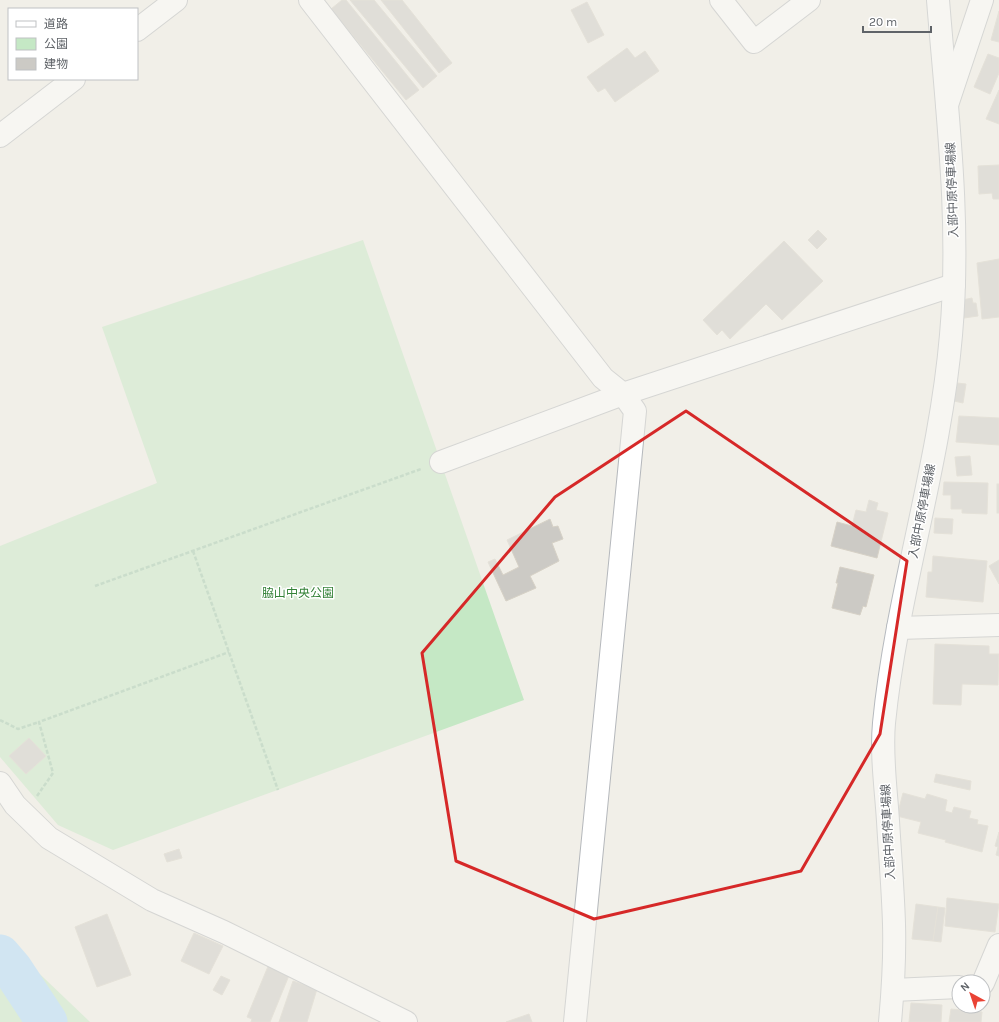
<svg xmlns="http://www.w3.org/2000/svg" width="999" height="1022" font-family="Karla,'Noto Sans JP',sans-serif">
<rect width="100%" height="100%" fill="#f1efe8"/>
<g fill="#c5e8c5">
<path d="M363 240 524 700 113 850 58 825 0 757V546L157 483 102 327Z"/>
<path d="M0 936 90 1022H0Z"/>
</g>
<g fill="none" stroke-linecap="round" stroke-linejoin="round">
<path stroke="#aadaff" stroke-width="41" d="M0 955 12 969 47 1022"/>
</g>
<g fill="#cccac5" stroke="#d6d1c6">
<path d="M342 0H346L419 90 406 100 331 9Z"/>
<path d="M350 0H374L437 76 423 88Z"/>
<path d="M381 0H402L452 63 439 73Z"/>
<path d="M587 2 604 35 588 43 571 10Z"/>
<path d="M999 11V42L991 40Z"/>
<path d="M627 48 635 58 645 51 659 71 615 102 605 88 598 92 587 77Z"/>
<path d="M988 54 999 58V73L990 94 974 87Z"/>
<path d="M999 90V124L986 119Z"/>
<path d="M999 165V199H993L992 193 979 194 978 166Z"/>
<path d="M818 230 827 239 817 249 808 240Z"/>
<path d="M784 241 823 281 782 320 766 304 730 339 722 330 717 335 703 320Z"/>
<path d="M999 259V317L982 319 977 263Z"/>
<path d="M972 298 973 303H976L978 316 964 318 962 300Z"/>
<path d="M957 383 966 384 963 403 954 401Z"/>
<path d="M959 416 999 418V445L956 442Z"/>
<path d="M970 456 972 475 957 476 955 457Z"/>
<path d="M944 482 988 483 987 514 962 513V509H951V495H943Z"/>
<rect x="997" y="484" width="2" height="29"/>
<path d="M869 500 878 503 876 510 888 513 877 558 831 546 837 522 852 526 856 510 866 512Z"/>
<path d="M935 518 953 519 952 534 934 533Z"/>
<path d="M550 519 553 527 558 526 563 539 552 543 559 561 530 576 536 588 506 601 488 562 495 559 503 575 519 567 507 540Z"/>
<path d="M933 556 987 561 983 602 926 597 928 572H932Z"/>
<path d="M999 560V584L989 566Z"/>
<path d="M840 567 874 575 866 607 863 606 860 615 832 608 838 583H836Z"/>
<path d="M935 644 989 646V654H999L998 685 962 684 961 705 933 704Z"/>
<path d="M29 738 46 756 26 774 9 756Z"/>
<path d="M936 774 971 781 970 790 934 782Z"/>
<path d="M903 793 925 799 927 794 947 800 945 811 952 813 954 807 971 811 969 818 978 820 977 824 988 826 982 852 945 842 946 840 918 833 921 822 897 816Z"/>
<path d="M999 832V856L996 855 998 847 995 846Z"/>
<path d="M179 849 182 858 167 862 164 854Z"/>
<path d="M947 898 999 904 995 932 945 926Z"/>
<path d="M916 904 938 907 933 941 912 939Z"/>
<path d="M938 907 945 908 941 942 933 941Z"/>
<path d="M107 914 131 975 97 987 75 927Z"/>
<path d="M194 933 223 946 209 974 181 961Z"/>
<path d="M269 964 290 973 270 1022H251L252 1019 247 1017Z"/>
<path d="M221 976 230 980 222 995 213 990Z"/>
<path d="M293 981 317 989 307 1022H279Z"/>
<path d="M911 1003 942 1005 941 1022H909Z"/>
<path d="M951 1009 982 1012 981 1022H949Z"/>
<path d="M529 1014 532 1022H506Z"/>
</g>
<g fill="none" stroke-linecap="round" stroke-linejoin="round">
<g stroke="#b5b8bc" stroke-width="24">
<g id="street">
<path d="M310 0 603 378 623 394 635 411 575 1022"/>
<path d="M721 0 754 42 809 0"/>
<path d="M137 30 176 0"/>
<path d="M947 105 982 0"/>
<path d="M0 136 74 79"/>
<path d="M441 462 623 394 954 285"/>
<path d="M898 628 999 625"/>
<path d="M0 783 15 805 49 838 152 900 224 932 406 1022"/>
<path d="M983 983 999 945"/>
<path d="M893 990 959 987"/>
</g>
</g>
<g stroke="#b6babf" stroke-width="24">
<path id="secondary" d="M890 1022C893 989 895 957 894 924 893 890 890 855 888 821 886 789 881 755 884 723 897 592 940 466 951 335 961 223 947 112 938 0"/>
</g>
<g stroke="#9cc7a9" stroke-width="2.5" stroke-dasharray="4 2" stroke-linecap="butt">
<path d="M193 551 278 790"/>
<path d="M95 586 421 469"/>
<path d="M0 720 18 729 39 722"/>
<path d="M37 796 53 773 39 722 229 652"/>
</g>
<use href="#street" stroke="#fff" stroke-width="22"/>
<use href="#secondary" stroke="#fff" stroke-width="22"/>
</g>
<path d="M0 0H999V1022H0ZM686 411 907 561 880 734 801 871 594 919 456 861 422 653 555 497Z" fill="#f1efe8" fill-opacity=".55" fill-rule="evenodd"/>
<path fill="none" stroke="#d62828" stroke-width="3" stroke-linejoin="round" d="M686 411 907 561 880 734 801 871 594 919 456 861 422 653 555 497Z"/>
<g text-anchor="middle" stroke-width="3" stroke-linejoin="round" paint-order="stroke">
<g font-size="12" fill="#5f6368" stroke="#fff">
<text transform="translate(952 190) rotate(-92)" y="4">入部中原停車場線</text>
<text transform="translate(922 511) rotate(-79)" y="4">入部中原停車場線</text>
<text transform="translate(888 832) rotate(-93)" y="4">入部中原停車場線</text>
</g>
<g font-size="12" fill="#348238" stroke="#fff">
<text x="298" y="597">脇山中央公園</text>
</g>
</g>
<rect x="8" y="8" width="130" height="72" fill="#ffffff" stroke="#bfc1c3"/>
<rect x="16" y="21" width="20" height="6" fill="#ffffff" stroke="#bfc1c3"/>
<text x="44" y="28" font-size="12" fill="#5f6368">道路</text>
<rect x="16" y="38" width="20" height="12" fill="#c5e8c5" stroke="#bfc1c3"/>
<text x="44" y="48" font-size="12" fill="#5f6368">公園</text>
<rect x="16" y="58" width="20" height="12" fill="#cccac5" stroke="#bfc1c3"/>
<text x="44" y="68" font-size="12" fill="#5f6368">建物</text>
<g transform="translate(971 994) rotate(320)"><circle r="19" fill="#ffffff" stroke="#bfc1c3"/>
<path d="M0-3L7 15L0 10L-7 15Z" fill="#ea4335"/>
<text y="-6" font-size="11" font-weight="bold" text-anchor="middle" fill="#5f6368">N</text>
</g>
<path d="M863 26v6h68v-6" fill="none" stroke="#5f6368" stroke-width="2"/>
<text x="869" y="26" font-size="12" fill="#5f6368" stroke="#ffffff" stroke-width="3" paint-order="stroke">20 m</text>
</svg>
